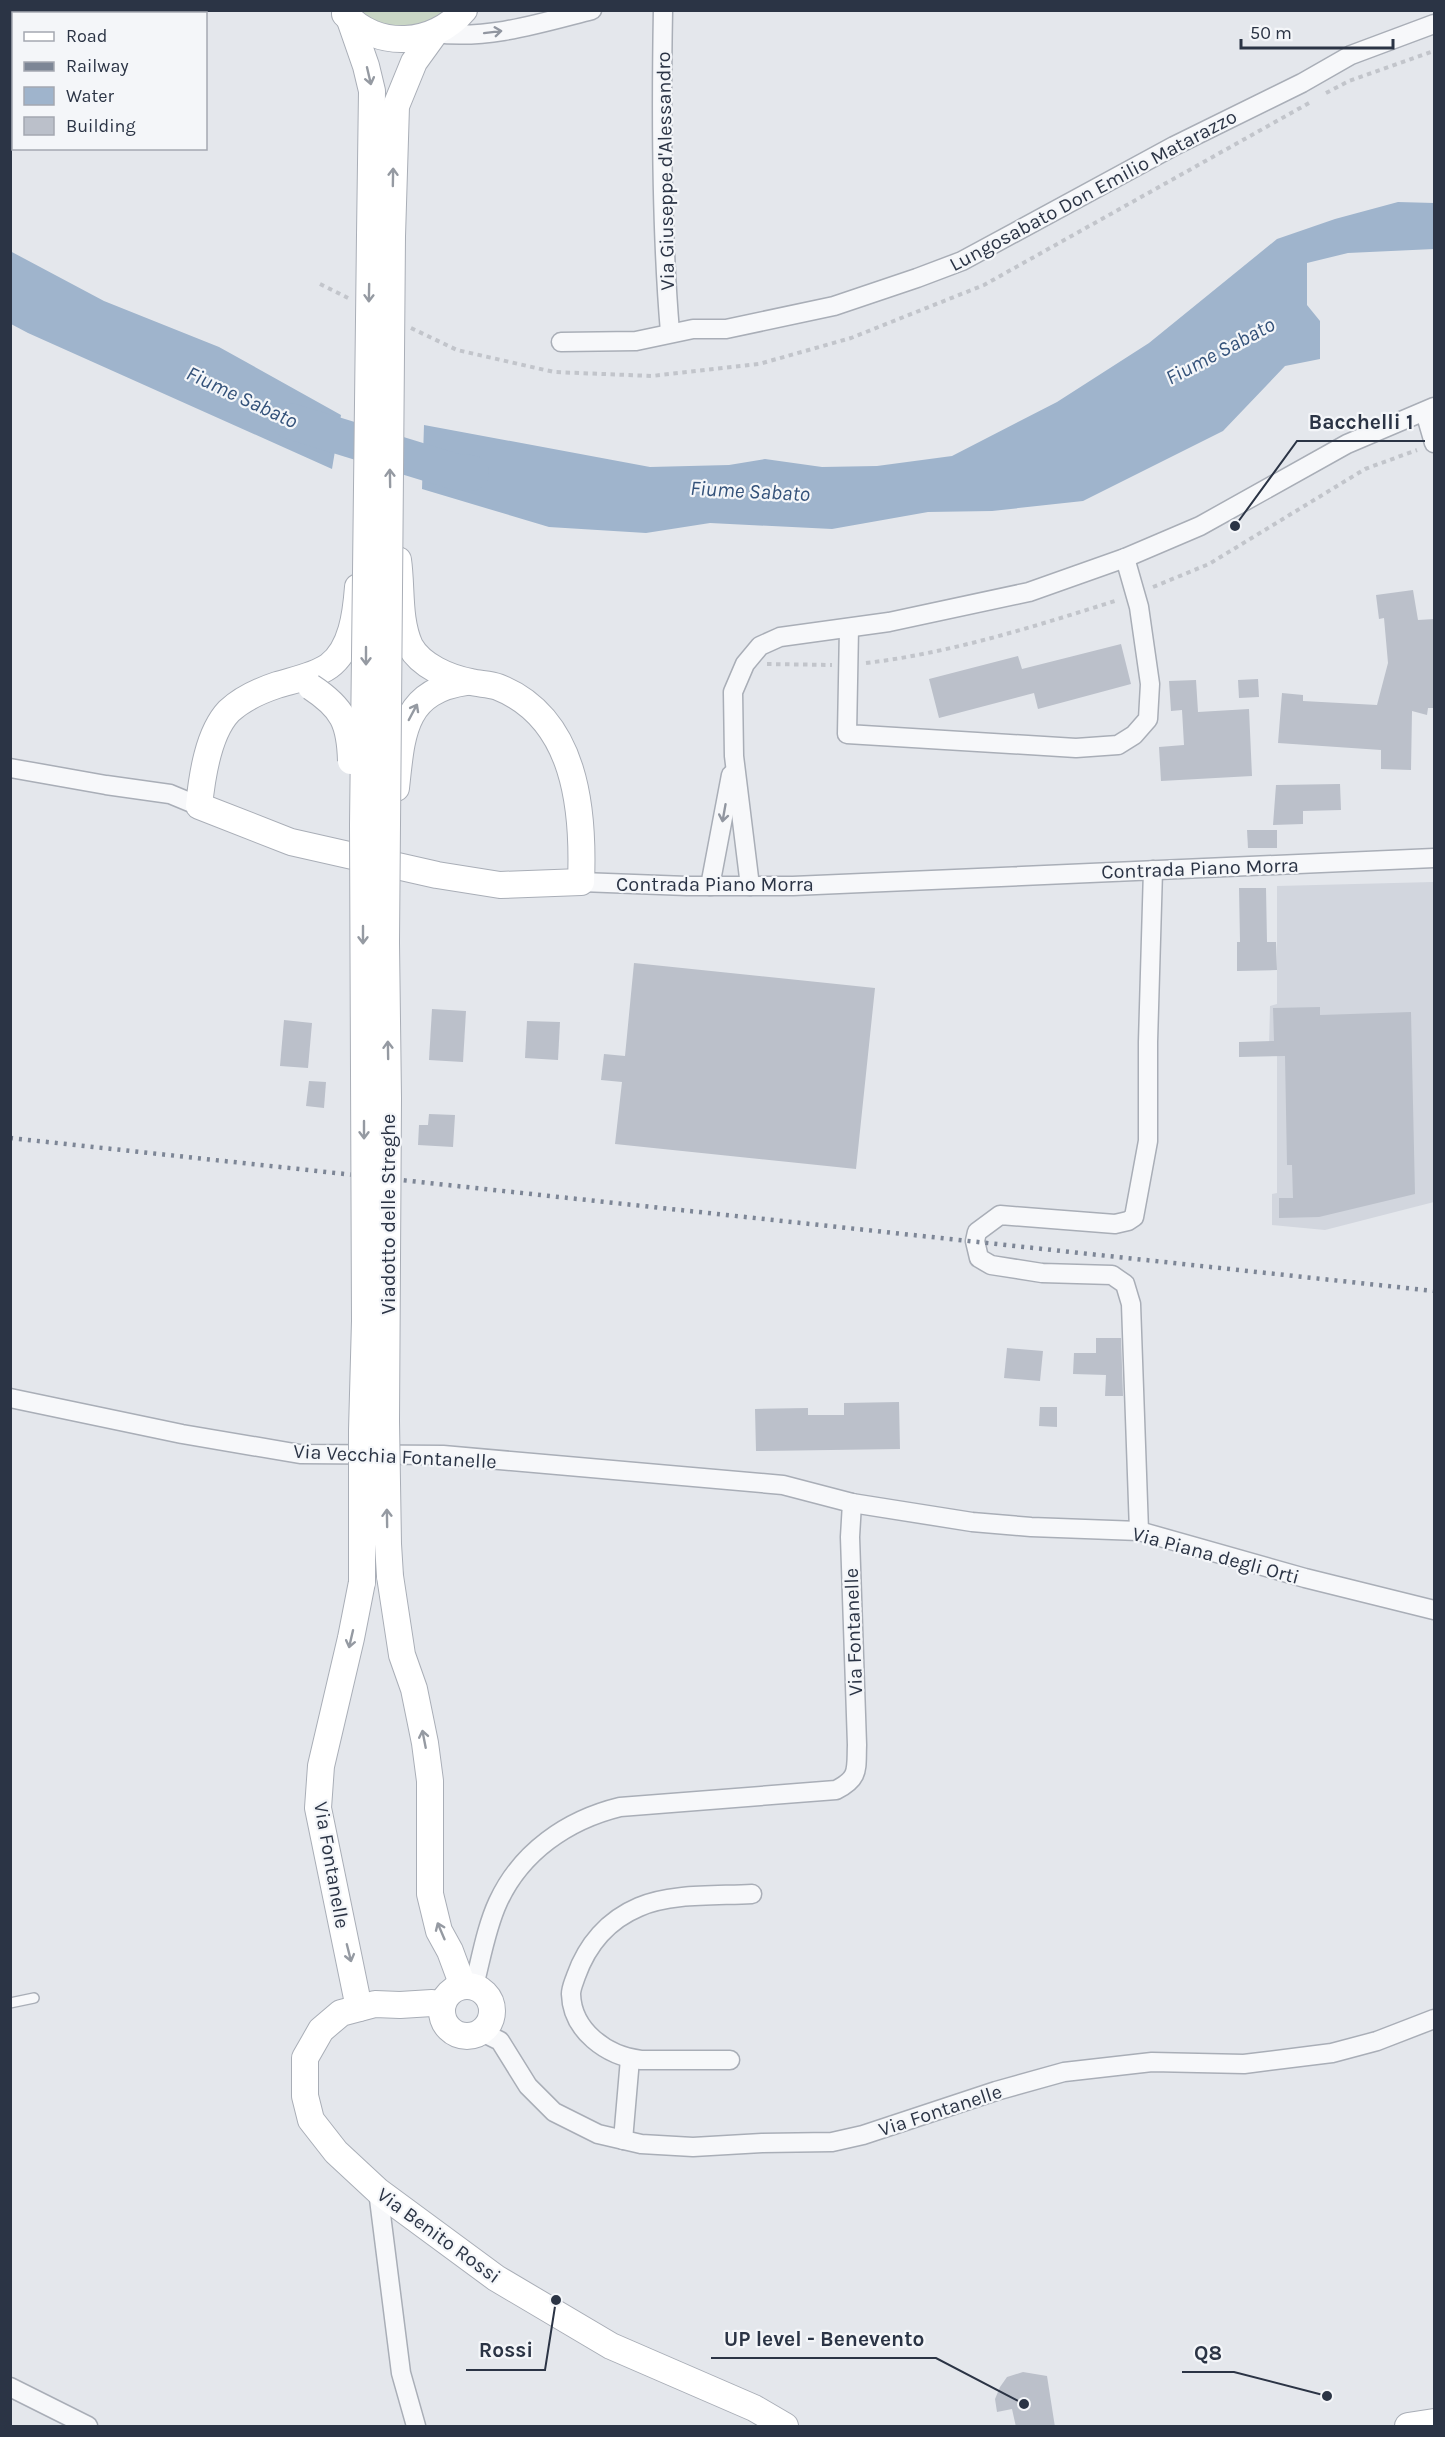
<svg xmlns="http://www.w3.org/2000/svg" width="1445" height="2437" font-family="Karla,sans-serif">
<rect width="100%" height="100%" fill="#e4e7ec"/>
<path fill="#d2d6de" d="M1433 882 1434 1202 1325 1230 1272 1225V1194L1277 1193V1045H1269L1270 1006 1277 1004V886Z"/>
<path fill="#c9d6c5" d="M359 11H447C418 31 387 33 359 11Z"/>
<g fill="#9fb4cc">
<path d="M1398 202 1434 203V249L1348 253 1307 263V305L1320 321V359L1285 366 1223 431 1083 501 992 511 928 512 832 529 710 523 646 533 549 527 422 489 424 425 650 467 729 465 765 459 822 467 877 466 952 456 1057 402 1149 343 1277 239 1335 219Z"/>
<path d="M10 251 104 301 219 347 341 415 332 469 28 333 11 324Z"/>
</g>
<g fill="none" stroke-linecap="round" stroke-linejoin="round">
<path stroke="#9fb4cc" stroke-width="36" d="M290 421 456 472 471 473"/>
</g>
<g fill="#bbc0ca">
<path d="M1413 590 1418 620 1434 619V708H1428L1427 715 1412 711 1411 770 1381 769V750L1278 743 1282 693 1303 695V701L1377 705 1388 663 1384 618 1379 619 1376 595Z"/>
<path d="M1121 644 1131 684 1038 709 1034 693 939 718 929 679 1018 656 1022 669Z"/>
<path d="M1258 679 1259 697 1239 698 1238 680Z"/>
<path d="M1196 680 1198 712 1249 709 1252 776 1161 781 1159 747 1184 745 1182 710 1171 711 1169 681Z"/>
<path d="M1340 784 1341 810 1303 811V824L1273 825 1276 785Z"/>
<path d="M1247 830H1277V848H1248Z"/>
<path d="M1239 888H1266L1267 942H1276L1277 970 1237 971V942H1240Z"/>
<path d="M634 963 875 988 856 1169 615 1144 622 1082 601 1080 604 1054 625 1056Z"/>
<path d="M1320 1007V1015L1411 1012 1415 1194 1319 1217 1279 1218V1198H1293L1292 1165H1287L1285 1056 1239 1057V1042L1274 1041 1273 1008Z"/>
<path d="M432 1009 466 1011 463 1062 429 1060Z"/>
<path d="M284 1020 312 1023 308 1068 280 1066Z"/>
<path d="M527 1021 560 1022 558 1060 525 1058Z"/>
<path d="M309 1081 326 1082 324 1108 306 1106Z"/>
<path d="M429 1114 455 1115 453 1147 418 1145 419 1125H428Z"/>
<path d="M1096 1338H1121L1123 1396H1105L1106 1375 1073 1374 1074 1353H1096Z"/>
<path d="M1007 1348 1043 1351 1040 1381 1004 1378Z"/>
<path d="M899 1402 900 1449 756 1451 755 1409 808 1408V1415H844V1403Z"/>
<path d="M1040 1407H1057V1427L1039 1426Z"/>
<path d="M1023 2372 1047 2376 1055 2427H1016L1012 2409 997 2412 995 2399 1000 2387 1007 2377Z"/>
</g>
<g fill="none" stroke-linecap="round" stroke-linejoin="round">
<g stroke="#a9aeb7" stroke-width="12">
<path id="lane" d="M10 2003 34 1998"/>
</g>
<g stroke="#a9aeb7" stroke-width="21">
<g id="street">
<path d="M663 10C661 117 661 226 670 332"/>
<path d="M435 33C488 40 541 23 592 10"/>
<path d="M561 342 636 341 693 329H726L834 306 917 278 962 261 1174 146 1302 83 1351 55 1434 24"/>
<path d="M1425 412 1434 443"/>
<path d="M849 628 847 734 1076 748 1118 745 1134 735 1148 719 1150 684 1139 607 1125 558"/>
<path d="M10 768 106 785 170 794 199 806"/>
<path d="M581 882 687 886H793L1434 858"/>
<path d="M710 886 731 775"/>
<path d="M750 886 734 756 733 692 745 664 760 646 780 637 889 622 1029 592 1125 558 1200 526 1347 444 1434 407"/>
<path d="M10 1398 182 1434 300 1454 443 1455 783 1485 852 1503 972 1522 1031 1527 1139 1531 1305 1578 1434 1610"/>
<path d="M1139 1531 1131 1304 1125 1284 1112 1275 1042 1273 991 1265 979 1258 975 1241 977 1232 1000 1215 1115 1224 1128 1221 1134 1217 1148 1141V1042L1153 870"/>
<path d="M474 1986C481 1959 486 1928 498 1902 521 1852 567 1820 620 1807L836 1790C860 1778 856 1769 857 1745L850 1537 852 1503"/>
<path d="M482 2032 500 2041 528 2086 554 2112 598 2134 641 2144 693 2147 762 2143 832 2142 863 2135 996 2091 1064 2072 1152 2062 1244 2064 1332 2053 1377 2041 1434 2019"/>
<path d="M730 2060H641C607 2056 572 2031 571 1994 571 1988 574 1982 576 1976 587 1945 608 1920 639 1907 671 1893 717 1896 752 1894"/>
<path d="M623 2140 630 2059"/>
<path d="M378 2191 401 2373 416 2426"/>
<path d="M10 2387 88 2426"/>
</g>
</g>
<g stroke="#a9aeb7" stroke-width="28">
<g id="secondary">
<path d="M345 14C377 50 434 46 464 10"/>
<path d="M350 20 366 66 372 91 370 235"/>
<path d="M392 236 396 106 414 62 435 33"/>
<path d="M358 587C356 613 352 649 329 666 315 676 293 680 277 685 259 691 243 698 229 711 208 733 202 776 199 806L291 842 437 875 500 885 581 882C584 809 576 718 498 687 490 684 479 684 471 682 449 678 421 666 410 646 398 620 402 587 398 560"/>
<path d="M396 788C402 733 403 691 467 682"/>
<path d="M390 1576 402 1655 414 1689 425 1743 430 1781V1894L439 1931 450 1951 463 1986"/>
<circle cx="467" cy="2011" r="25"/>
<path d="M442 2007 432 2003 400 2005 375 2004 341 2013 321 2030 305 2058V2096L311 2120 336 2152 378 2191 496 2278 611 2346 754 2408 785 2426"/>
<path d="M359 2008 318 1808 321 1766 351 1638 362 1582"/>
<path d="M1408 2426 1434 2422"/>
</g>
</g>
<g stroke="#c2c5cb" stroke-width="4" stroke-dasharray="4.5 4.5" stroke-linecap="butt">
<path d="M1326 93 1349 81 1434 51"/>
<path d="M320 284 348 298"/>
<path d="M411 328 457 350 554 372 652 376 759 364 851 338 984 285 1309 103"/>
<path d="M1153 587 1209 564 1365 469 1417 450"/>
<path d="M866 663C951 653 1036 626 1118 600"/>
<path d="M767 664 832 665"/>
</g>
<use href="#lane" stroke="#f7f8fa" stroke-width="9"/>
<use href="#street" stroke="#f7f8fa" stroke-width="18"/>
<use href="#secondary" stroke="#fff" stroke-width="26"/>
<path stroke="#7d8696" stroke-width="4.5" stroke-dasharray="3 6" stroke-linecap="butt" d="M10 1138 1434 1291"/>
<g stroke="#a9aeb7" stroke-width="28" stroke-linecap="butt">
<g id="secondary-bridge">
<path d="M311 687C343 708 350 723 351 761"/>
<path d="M390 1576 388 1544 386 1421 388 1098 386 943 392 236"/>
<path d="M362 1582V1430L365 1321 363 825 370 235"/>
</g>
</g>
<use href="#secondary-bridge" stroke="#fff" stroke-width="26"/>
</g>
<defs><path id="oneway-shaft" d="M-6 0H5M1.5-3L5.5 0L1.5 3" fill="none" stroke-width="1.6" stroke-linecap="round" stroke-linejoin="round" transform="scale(1.5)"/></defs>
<g stroke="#9196a0">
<use href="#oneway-shaft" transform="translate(493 32) rotate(-7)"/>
<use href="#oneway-shaft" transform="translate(724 813) rotate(100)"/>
</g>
<g stroke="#959aa2">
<use href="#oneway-shaft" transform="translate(369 76) rotate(77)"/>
<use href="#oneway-shaft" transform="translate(393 177) rotate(-89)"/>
<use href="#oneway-shaft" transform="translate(369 293) rotate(91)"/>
<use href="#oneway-shaft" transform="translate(390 478) rotate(-91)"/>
<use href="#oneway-shaft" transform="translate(366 656) rotate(90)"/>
<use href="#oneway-shaft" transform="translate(413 712) rotate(-62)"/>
<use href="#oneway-shaft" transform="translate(363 935) rotate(90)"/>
<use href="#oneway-shaft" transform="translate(388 1050) rotate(-91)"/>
<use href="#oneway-shaft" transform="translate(364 1130) rotate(90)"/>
<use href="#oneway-shaft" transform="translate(387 1518) rotate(-91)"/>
<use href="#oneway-shaft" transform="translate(351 1639) rotate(103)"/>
<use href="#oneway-shaft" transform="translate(424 1739) rotate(-101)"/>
<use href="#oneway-shaft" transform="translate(441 1931) rotate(-113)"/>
<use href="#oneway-shaft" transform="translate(349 1953) rotate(76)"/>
</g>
<g text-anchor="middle" stroke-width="4.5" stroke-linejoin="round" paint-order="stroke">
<g font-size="20" fill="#2b3445" stroke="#f4f6f9">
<text transform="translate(665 171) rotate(-91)" y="7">Via Giuseppe d'Alessandro</text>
<text transform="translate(1093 190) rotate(-28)" y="7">Lungosabato Don Emilio Matarazzo</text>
<text transform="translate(1200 868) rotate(-2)" y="7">Contrada Piano Morra</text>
<text x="715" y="891">Contrada Piano Morra</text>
<text transform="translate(388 1214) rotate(-90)" y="7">Viadotto delle Streghe</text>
<text transform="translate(395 1456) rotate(3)" y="7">Via Vecchia Fontanelle</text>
<text transform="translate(1216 1555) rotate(15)" y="7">Via Piana degli Orti</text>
<text transform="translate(853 1632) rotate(-92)" y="7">Via Fontanelle</text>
<text transform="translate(332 1865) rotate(80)" y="7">Via Fontanelle</text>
<text transform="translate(940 2110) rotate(-18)" y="7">Via Fontanelle</text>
<text transform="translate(439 2235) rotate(36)" y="7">Via Benito Rossi</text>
</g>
<g font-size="21" font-style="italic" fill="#34527a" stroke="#f4f6f9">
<text transform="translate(1220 351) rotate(-28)" y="7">Fiume Sabato</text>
<text transform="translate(242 397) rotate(25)" y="7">Fiume Sabato</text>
<text transform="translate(750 491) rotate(3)" y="7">Fiume Sabato</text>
</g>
</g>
<path fill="none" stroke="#2b3445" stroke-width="2" d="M1235 526L1297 441H1425M1024 2404L936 2358H711M556 2300L545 2370H466M1327 2396L1234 2372H1182"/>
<g fill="#2b3445" stroke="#f4f6f9" stroke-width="2">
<circle cx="1235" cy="526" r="6"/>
<circle cx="1024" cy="2404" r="6"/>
<circle cx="556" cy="2300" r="6"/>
<circle cx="1327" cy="2396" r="6"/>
</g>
<g font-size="21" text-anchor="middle" font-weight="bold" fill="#2b3445" stroke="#f4f6f9" stroke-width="4.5" stroke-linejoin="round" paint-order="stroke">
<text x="1361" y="429">Bacchelli 1</text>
<text x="824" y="2346">UP level - Benevento</text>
<text x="506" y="2357">Rossi</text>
<text x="1208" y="2360">Q8</text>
</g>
<rect width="1445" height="2437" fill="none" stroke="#2b3445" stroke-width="24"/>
<rect x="12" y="12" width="195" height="138" fill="#f4f6f9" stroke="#a4a8b1" stroke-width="1.5"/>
<rect x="24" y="32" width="30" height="9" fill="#ffffff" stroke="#a4a8b1" stroke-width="1.5"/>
<text x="66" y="42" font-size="18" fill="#2b3445">Road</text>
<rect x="24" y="62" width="30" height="9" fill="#7d8696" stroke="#a4a8b1" stroke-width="1.5"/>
<text x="66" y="72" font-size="18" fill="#2b3445">Railway</text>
<rect x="24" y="87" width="30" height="18" fill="#9fb4cc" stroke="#a4a8b1" stroke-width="1.5"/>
<text x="66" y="102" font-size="18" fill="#2b3445">Water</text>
<rect x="24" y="117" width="30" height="18" fill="#bbc0ca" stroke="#a4a8b1" stroke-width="1.5"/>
<text x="66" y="132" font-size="18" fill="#2b3445">Building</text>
<path d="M1241 39v9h152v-9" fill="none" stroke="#2b3445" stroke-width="3"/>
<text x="1250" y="39" font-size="18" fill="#2b3445" stroke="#f4f6f9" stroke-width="4.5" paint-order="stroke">50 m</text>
</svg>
